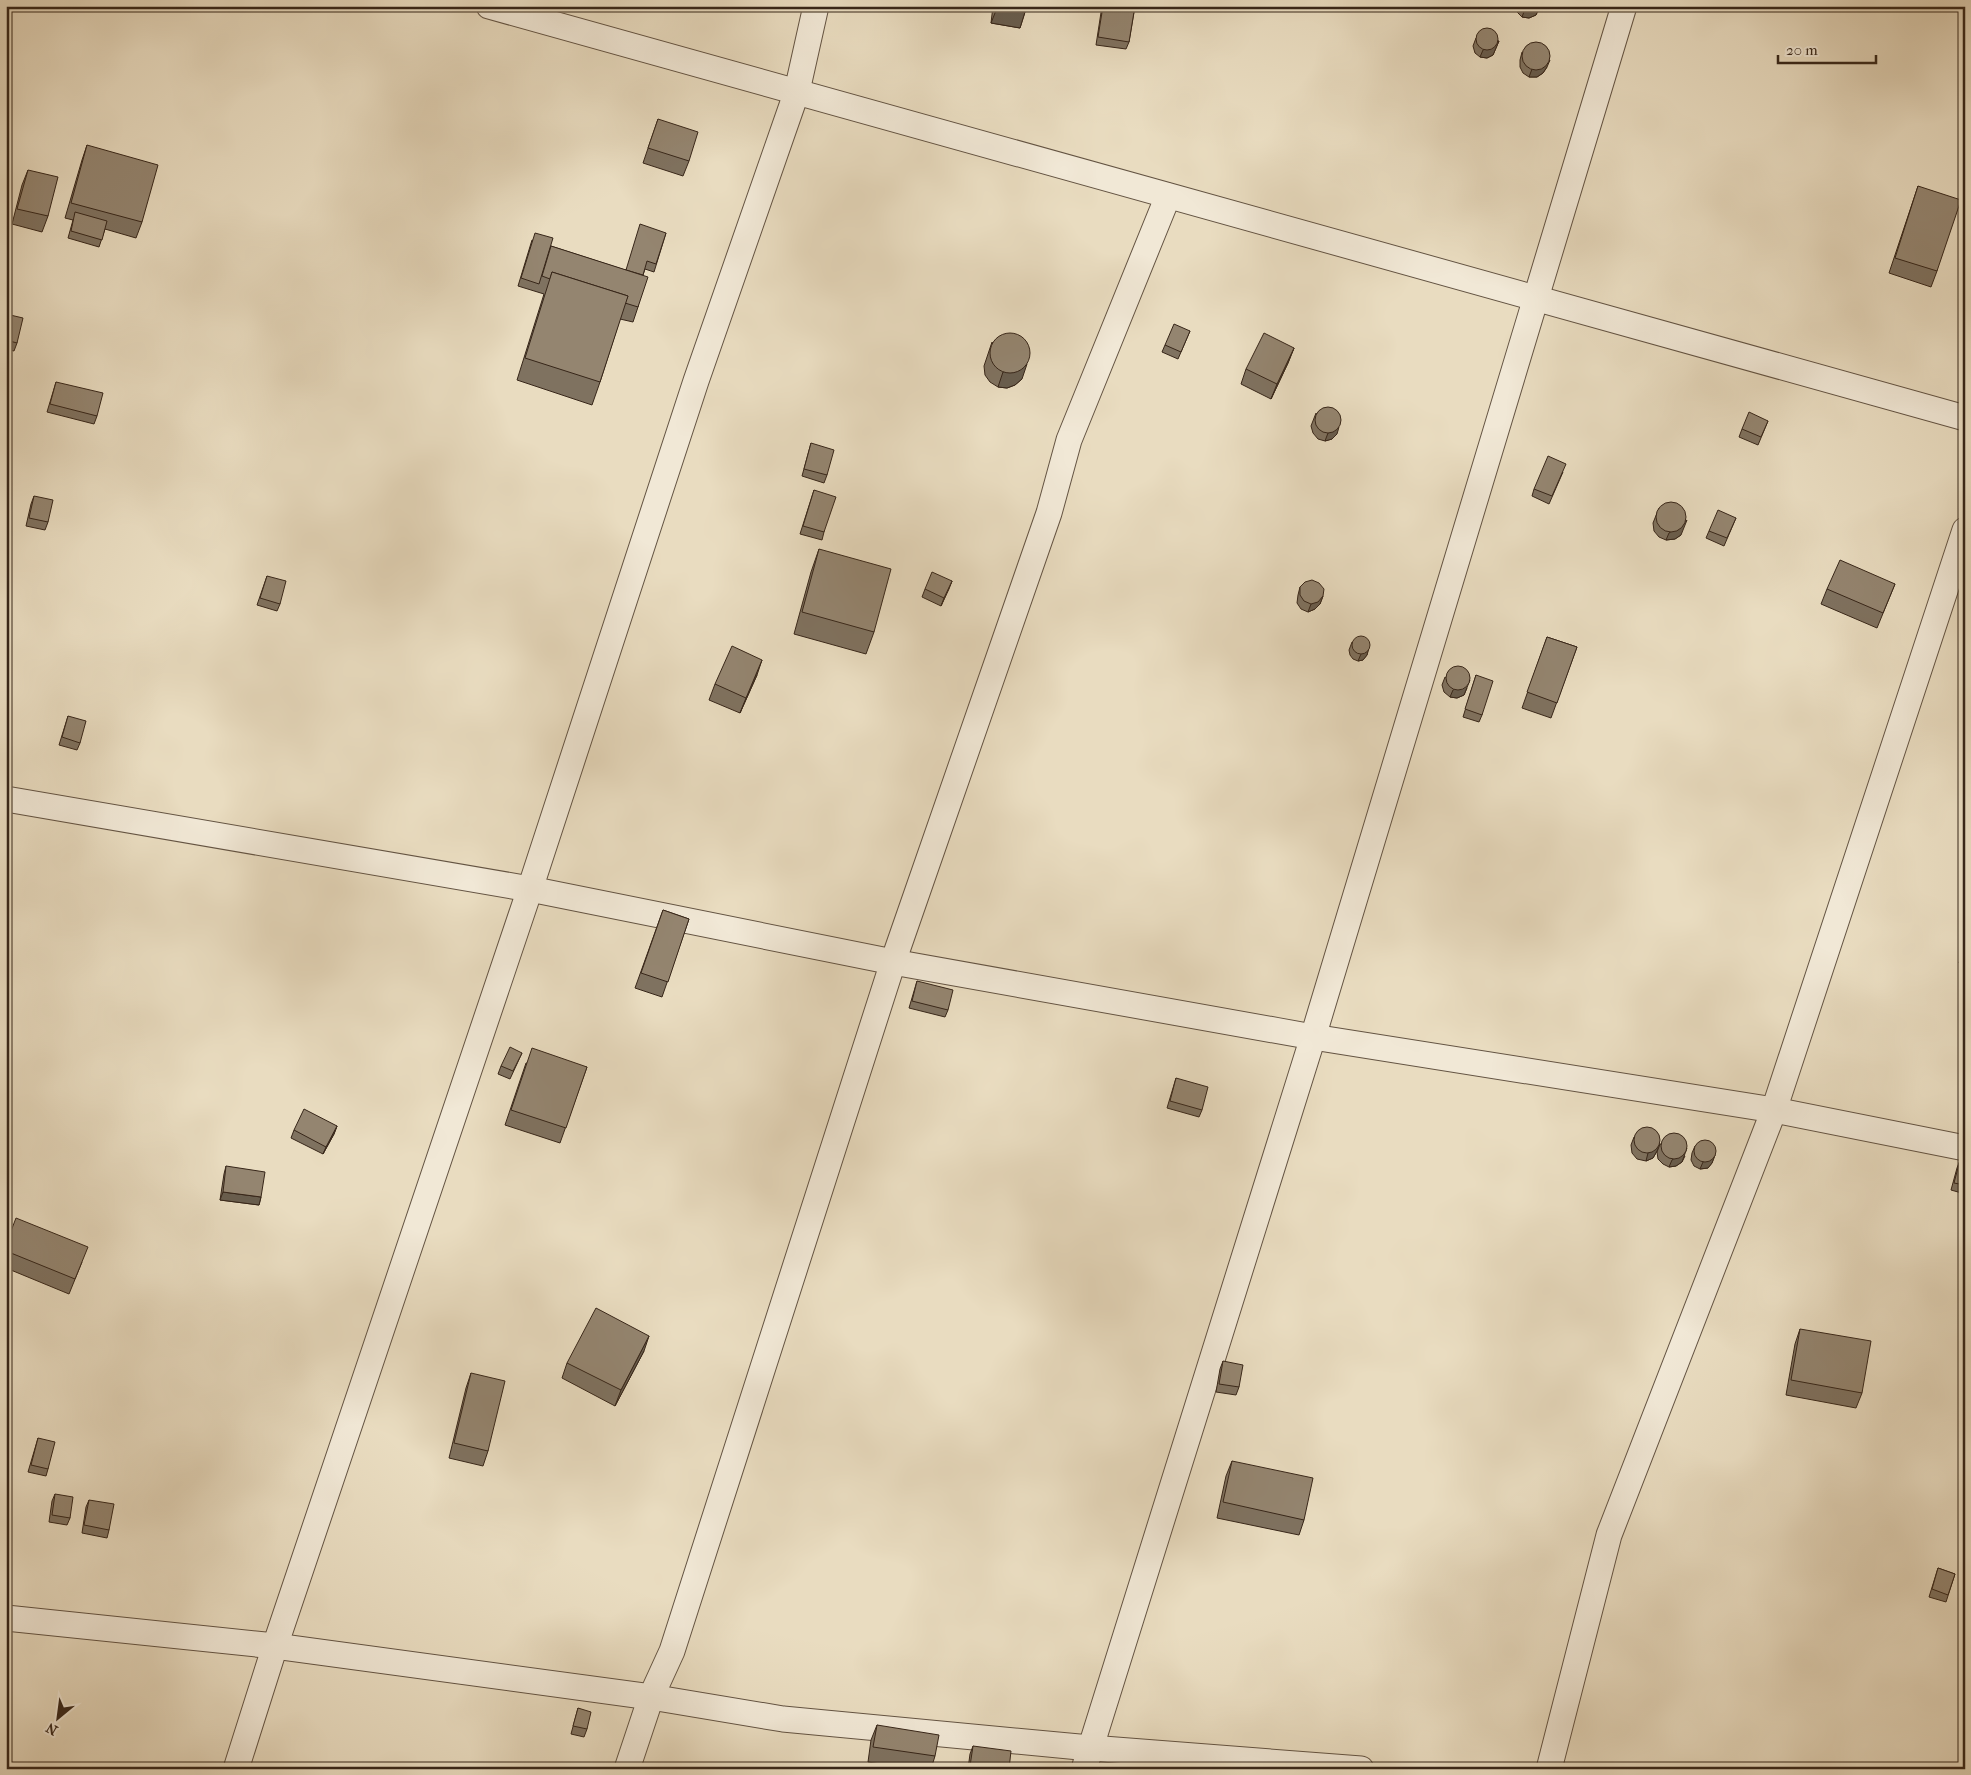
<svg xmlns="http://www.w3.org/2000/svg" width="1971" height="1775" font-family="'IM FELL French Canon',serif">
<rect width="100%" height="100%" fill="#e9dcc0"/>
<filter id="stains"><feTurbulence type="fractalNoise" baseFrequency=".004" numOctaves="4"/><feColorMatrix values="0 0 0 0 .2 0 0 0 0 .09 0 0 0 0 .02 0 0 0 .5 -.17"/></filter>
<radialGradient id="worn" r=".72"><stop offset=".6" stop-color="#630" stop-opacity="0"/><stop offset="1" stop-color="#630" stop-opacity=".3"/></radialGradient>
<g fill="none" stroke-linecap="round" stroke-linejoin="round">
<g stroke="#645443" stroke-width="27">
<g id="minor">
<path d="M489 6 1965 418"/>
<path d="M6 799 530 889 893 962 1313 1037 1774 1110 1965 1148"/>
<path d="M6 1618 275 1646 651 1697 783 1719 1090 1748 1361 1769"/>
<path d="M236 1769 275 1646 530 889 696 381 797 91 816 6"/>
<path d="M627 1769 651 1697 672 1651 893 962 1049 513 1069 440 1168 196"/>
<path d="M1084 1769 1313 1037 1624 6"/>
<path d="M1549 1769 1609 1535 1774 1110 1965 530"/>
</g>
</g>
<use href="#minor" stroke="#f1e8d6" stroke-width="25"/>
</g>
<g fill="#7f7260" stroke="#372619">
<path d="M993 6H1026L1025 12 1020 28 991 23Z"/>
<path d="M1102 6H1135L1129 42 1126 49 1096 45Z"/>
<path d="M1516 6H1540L1536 15 1529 18 1522 17 1516 11Z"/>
<path d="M1476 38 1499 41 1493 55 1487 58 1480 57 1475 53 1473 46Z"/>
<path d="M1522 52 1547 67 1543 73 1537 77H1529L1523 73 1520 67V60Z"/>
<path d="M658 119 689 161 683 176 643 163Z"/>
<path d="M87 145 142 222 136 238 105 229 99 247 68 238 73 220 65 218 82 160Z"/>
<path d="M28 170 48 216 42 232 12 224 22 185Z"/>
<path d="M1918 186 1937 271 1931 287 1889 273Z"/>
<path d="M666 233 654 272 645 269 643 275 638 307 633 322 620 319 600 382 592 405 517 380 544 294 518 286 532 240 625 270Z"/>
<path d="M6 314 17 343 14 351 6 349Z"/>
<path d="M1190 331 1178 359 1162 352 1165 345Z"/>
<path d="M992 342 1022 379 1015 385 1007 388 998 387 990 382 985 375 984 366Z"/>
<path d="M1294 348 1288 363 1271 399 1241 384 1246 369Z"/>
<path d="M56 382 97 416 94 424 47 412Z"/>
<path d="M1316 413 1337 434 1332 439 1325 441 1318 439 1313 433 1311 426Z"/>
<path d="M1768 421 1758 445 1739 437 1742 429Z"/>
<path d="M811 443 827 475 824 483 802 476Z"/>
<path d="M1563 472 1549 504 1532 496 1534 489Z"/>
<path d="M814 490 824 532 822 540 800 534Z"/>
<path d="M34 496 48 522 45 530 26 526 31 504Z"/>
<path d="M1659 508 1681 535 1675 539 1666 540 1659 537 1654 531 1653 523Z"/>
<path d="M1736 518 1724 546 1706 538 1709 531Z"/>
<path d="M819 549 874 632 866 654 794 634 811 572Z"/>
<path d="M267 576 280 604 277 611 257 605Z"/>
<path d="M952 581 941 606 922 597 925 589Z"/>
<path d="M1895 584 1877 628 1821 604 1827 589Z"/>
<path d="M1300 587 1323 596 1320 604 1315 609 1308 612 1301 609 1297 603 1298 595Z"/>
<path d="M1547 637 1577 647 1551 718 1522 708Z"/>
<path d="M1352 642 1369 647 1367 655 1363 660 1358 661 1353 659 1350 655 1349 650Z"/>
<path d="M757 675 740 713 709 700 715 684Z"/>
<path d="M1476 675 1482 715 1479 722 1463 717Z"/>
<path d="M1445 677 1467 688 1464 695 1457 698 1450 697 1444 692 1442 685Z"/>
<path d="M68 716 80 743 77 750 59 745Z"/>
<path d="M663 910 689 919 662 997 635 988Z"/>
<path d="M1965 941V964L1959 963Z"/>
<path d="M917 981 948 1010 945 1017 909 1008Z"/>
<path d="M522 1053 510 1079 498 1074 501 1066Z"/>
<path d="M526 1063 587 1067 560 1143 505 1125Z"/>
<path d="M1176 1078 1202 1110 1199 1117 1167 1108Z"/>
<path d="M337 1126 334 1134 323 1154 291 1138 294 1130Z"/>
<path d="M1634 1137 1657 1151 1653 1158 1646 1161 1637 1159 1632 1153 1631 1145Z"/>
<path d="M1660 1144 1685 1156 1682 1162 1676 1166 1669 1167 1663 1164 1658 1159 1657 1152Z"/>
<path d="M1695 1146 1715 1155 1712 1163 1708 1168 1700 1169 1694 1166 1691 1160 1692 1153Z"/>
<path d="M1960 1160 1965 1161V1194L1951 1190 1957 1168Z"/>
<path d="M226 1166 261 1197 259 1205 220 1200 224 1174Z"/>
<path d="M6 1244 82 1262 69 1294 6 1268Z"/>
<path d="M1800 1329 1862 1393 1856 1408 1786 1395 1795 1344Z"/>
<path d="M644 1351 615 1406 562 1378 567 1363Z"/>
<path d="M1223 1361 1239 1387 1236 1395 1216 1392 1220 1369Z"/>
<path d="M471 1373 488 1451 483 1466 449 1458 466 1388Z"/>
<path d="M38 1438 48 1469 46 1476 28 1472Z"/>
<path d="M1232 1461 1304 1520 1299 1535 1217 1518 1226 1476Z"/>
<path d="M55 1494 70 1518 67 1525 49 1522 52 1501Z"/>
<path d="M89 1500 109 1530 107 1538 82 1533 86 1507Z"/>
<path d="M1938 1568 1955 1574 1946 1602 1929 1597Z"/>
<path d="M578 1708 587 1729 584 1737 571 1734Z"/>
<path d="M877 1725 935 1756 931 1769H912L868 1762 871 1740Z"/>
<path d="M973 1746 1009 1769H968L970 1754Z"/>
</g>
<g fill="#685d4e" stroke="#372619">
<path d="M1540 6 1536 15 1529 18 1522 17 1525 9Z"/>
<path d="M997 8 1025 12 1020 28 991 23Z"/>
<path d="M1499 41 1493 55 1487 58 1480 57 1483 50Z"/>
<path d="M1550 60 1547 67 1543 73 1537 77H1529L1532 69Z"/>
<path d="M1294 348 1288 363 1271 399 1277 384Z"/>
<path d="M1027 364 1022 379 1015 385 1007 388 998 387 1003 372Z"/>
<path d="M1339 427 1337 434 1332 439 1325 441 1328 433Z"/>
<path d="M1687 520 1681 535 1675 539 1666 540 1669 533Z"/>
<path d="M952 581 949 589 941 606 944 598Z"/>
<path d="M1323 596 1320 604 1315 609 1308 612 1311 604Z"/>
<path d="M1369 647 1367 655 1363 660 1358 661 1361 654Z"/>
<path d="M762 660 757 675 740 713 746 698Z"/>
<path d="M1470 680 1464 695 1457 698 1450 697 1453 690Z"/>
<path d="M337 1126 334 1134 323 1154 326 1147Z"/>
<path d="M1660 1143 1657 1151 1653 1158 1646 1161 1648 1153Z"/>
<path d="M1687 1148 1682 1162 1676 1166 1669 1167 1672 1160Z"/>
<path d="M1715 1155 1712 1163 1708 1168 1700 1169 1703 1162Z"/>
<path d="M223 1192 261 1197 259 1205 220 1200Z"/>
<path d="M649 1336 644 1351 615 1406 621 1390Z"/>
<path d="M970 1766 991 1769H969Z"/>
</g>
<g fill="#948570" stroke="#372619">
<path d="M997 6H1026L1025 12 997 8Z"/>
<path d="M1103 6H1135L1129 42 1098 37Z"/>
<path d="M1522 6H1539L1532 10 1525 9Z"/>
<circle cx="1487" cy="39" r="11"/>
<circle cx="1536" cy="56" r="14"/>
<path d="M658 119 698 132 689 161 648 148Z"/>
<path d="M87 145 158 165 142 222 71 203Z"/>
<path d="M28 170 58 177 48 216 17 209Z"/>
<path d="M1918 186 1961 200 1937 271 1895 258Z"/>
<path d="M75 212 107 221 102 240 71 231Z"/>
<path d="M640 224 666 233 656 264 647 261 643 275 626 270Z"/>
<path d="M535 233 553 238 539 284 521 278Z"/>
<path d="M551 246 648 277 638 307 625 303 628 296 552 272 550 279 542 276Z"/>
<path d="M552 272 628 296 600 382 525 358Z"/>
<path d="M6 314 23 318 17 343 6 340Z"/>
<path d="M1174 324 1190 331 1181 352 1165 345Z"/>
<circle cx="1010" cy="353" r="20"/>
<path d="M1264 333 1294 348 1277 384 1246 369Z"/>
<path d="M56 382 103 393 97 416 50 404Z"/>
<circle cx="1328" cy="420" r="13"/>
<path d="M1749 412 1768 421 1761 437 1742 429Z"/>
<path d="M811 443 834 450 827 475 804 469Z"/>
<path d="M1548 456 1566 464 1552 496 1534 489Z"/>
<path d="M814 490 836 497 824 532 803 526Z"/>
<path d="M34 496 53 500 48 522 29 518Z"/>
<circle cx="1671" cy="517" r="15"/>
<path d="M1718 510 1736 518 1727 538 1709 531Z"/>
<path d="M819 549 891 569 874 632 802 612Z"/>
<path d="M1840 560 1895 584 1883 613 1827 589Z"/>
<path d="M932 572 952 581 944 598 925 589Z"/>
<path d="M267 576 286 581 280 604 260 598Z"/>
<path d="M1312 580 1319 583 1324 589 1323 596 1318 602 1311 604 1304 601 1300 595V587L1305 582Z"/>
<circle cx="1361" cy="645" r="9"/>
<path d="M1547 637 1577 647 1557 703 1527 692Z"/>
<path d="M732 646 762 660 746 698 715 684Z"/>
<circle cx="1458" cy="678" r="12"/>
<path d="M1476 675 1493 681 1482 715 1465 709Z"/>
<path d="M68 716 86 721 80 743 62 737Z"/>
<path d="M663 910 689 919 668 982 641 973Z"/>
<path d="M917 981 953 990 948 1010 912 1001Z"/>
<path d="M510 1047 522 1053 513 1071 501 1066Z"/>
<path d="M532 1048 587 1067 566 1128 511 1110Z"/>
<path d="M1176 1078 1208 1087 1202 1110 1170 1101Z"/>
<path d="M304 1109 337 1126 326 1147 294 1130Z"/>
<circle cx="1647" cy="1140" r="13"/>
<circle cx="1674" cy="1146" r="13"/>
<circle cx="1705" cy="1151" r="11"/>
<path d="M1960 1160 1965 1161V1185L1954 1183Z"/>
<path d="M226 1166 265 1172 261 1197 223 1192Z"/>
<path d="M16 1218 88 1247 75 1279 6 1251V1244Z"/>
<path d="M596 1308 649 1336 621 1390 567 1363Z"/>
<path d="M1800 1329 1871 1341 1862 1393 1791 1380Z"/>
<path d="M1223 1361 1243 1365 1239 1387 1219 1384Z"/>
<path d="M471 1373 505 1381 488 1451 454 1443Z"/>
<path d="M38 1438 55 1442 48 1469 31 1465Z"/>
<path d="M1232 1461 1313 1478 1304 1520 1223 1502Z"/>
<path d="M55 1494 73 1497 70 1518 52 1515Z"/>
<path d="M89 1500 114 1504 109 1530 84 1525Z"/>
<path d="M1938 1568 1955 1574 1948 1595 1932 1589Z"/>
<path d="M578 1708 591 1712 587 1729 573 1726Z"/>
<path d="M877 1725 939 1735 935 1756 873 1747Z"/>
<path d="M973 1746 1011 1751 1009 1769H991L970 1766Z"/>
</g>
<rect width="1971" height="1775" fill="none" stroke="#e9dcc0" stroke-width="25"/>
<rect x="8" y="8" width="1956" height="1760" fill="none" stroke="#372619" stroke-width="2.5"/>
<rect x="12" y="12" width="1946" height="1750" fill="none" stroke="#372619"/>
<g transform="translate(58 1718) rotate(209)" stroke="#f1e8d6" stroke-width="4" paint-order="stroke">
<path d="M0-4L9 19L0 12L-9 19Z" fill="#372619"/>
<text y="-8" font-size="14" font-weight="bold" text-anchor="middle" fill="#372619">N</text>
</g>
<path d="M1778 55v8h98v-8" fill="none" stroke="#372619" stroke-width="2.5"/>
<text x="1786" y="55" font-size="15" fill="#372619" stroke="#f1e8d6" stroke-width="4" paint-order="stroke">20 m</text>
<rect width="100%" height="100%" filter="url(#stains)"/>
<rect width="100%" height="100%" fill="url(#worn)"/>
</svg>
